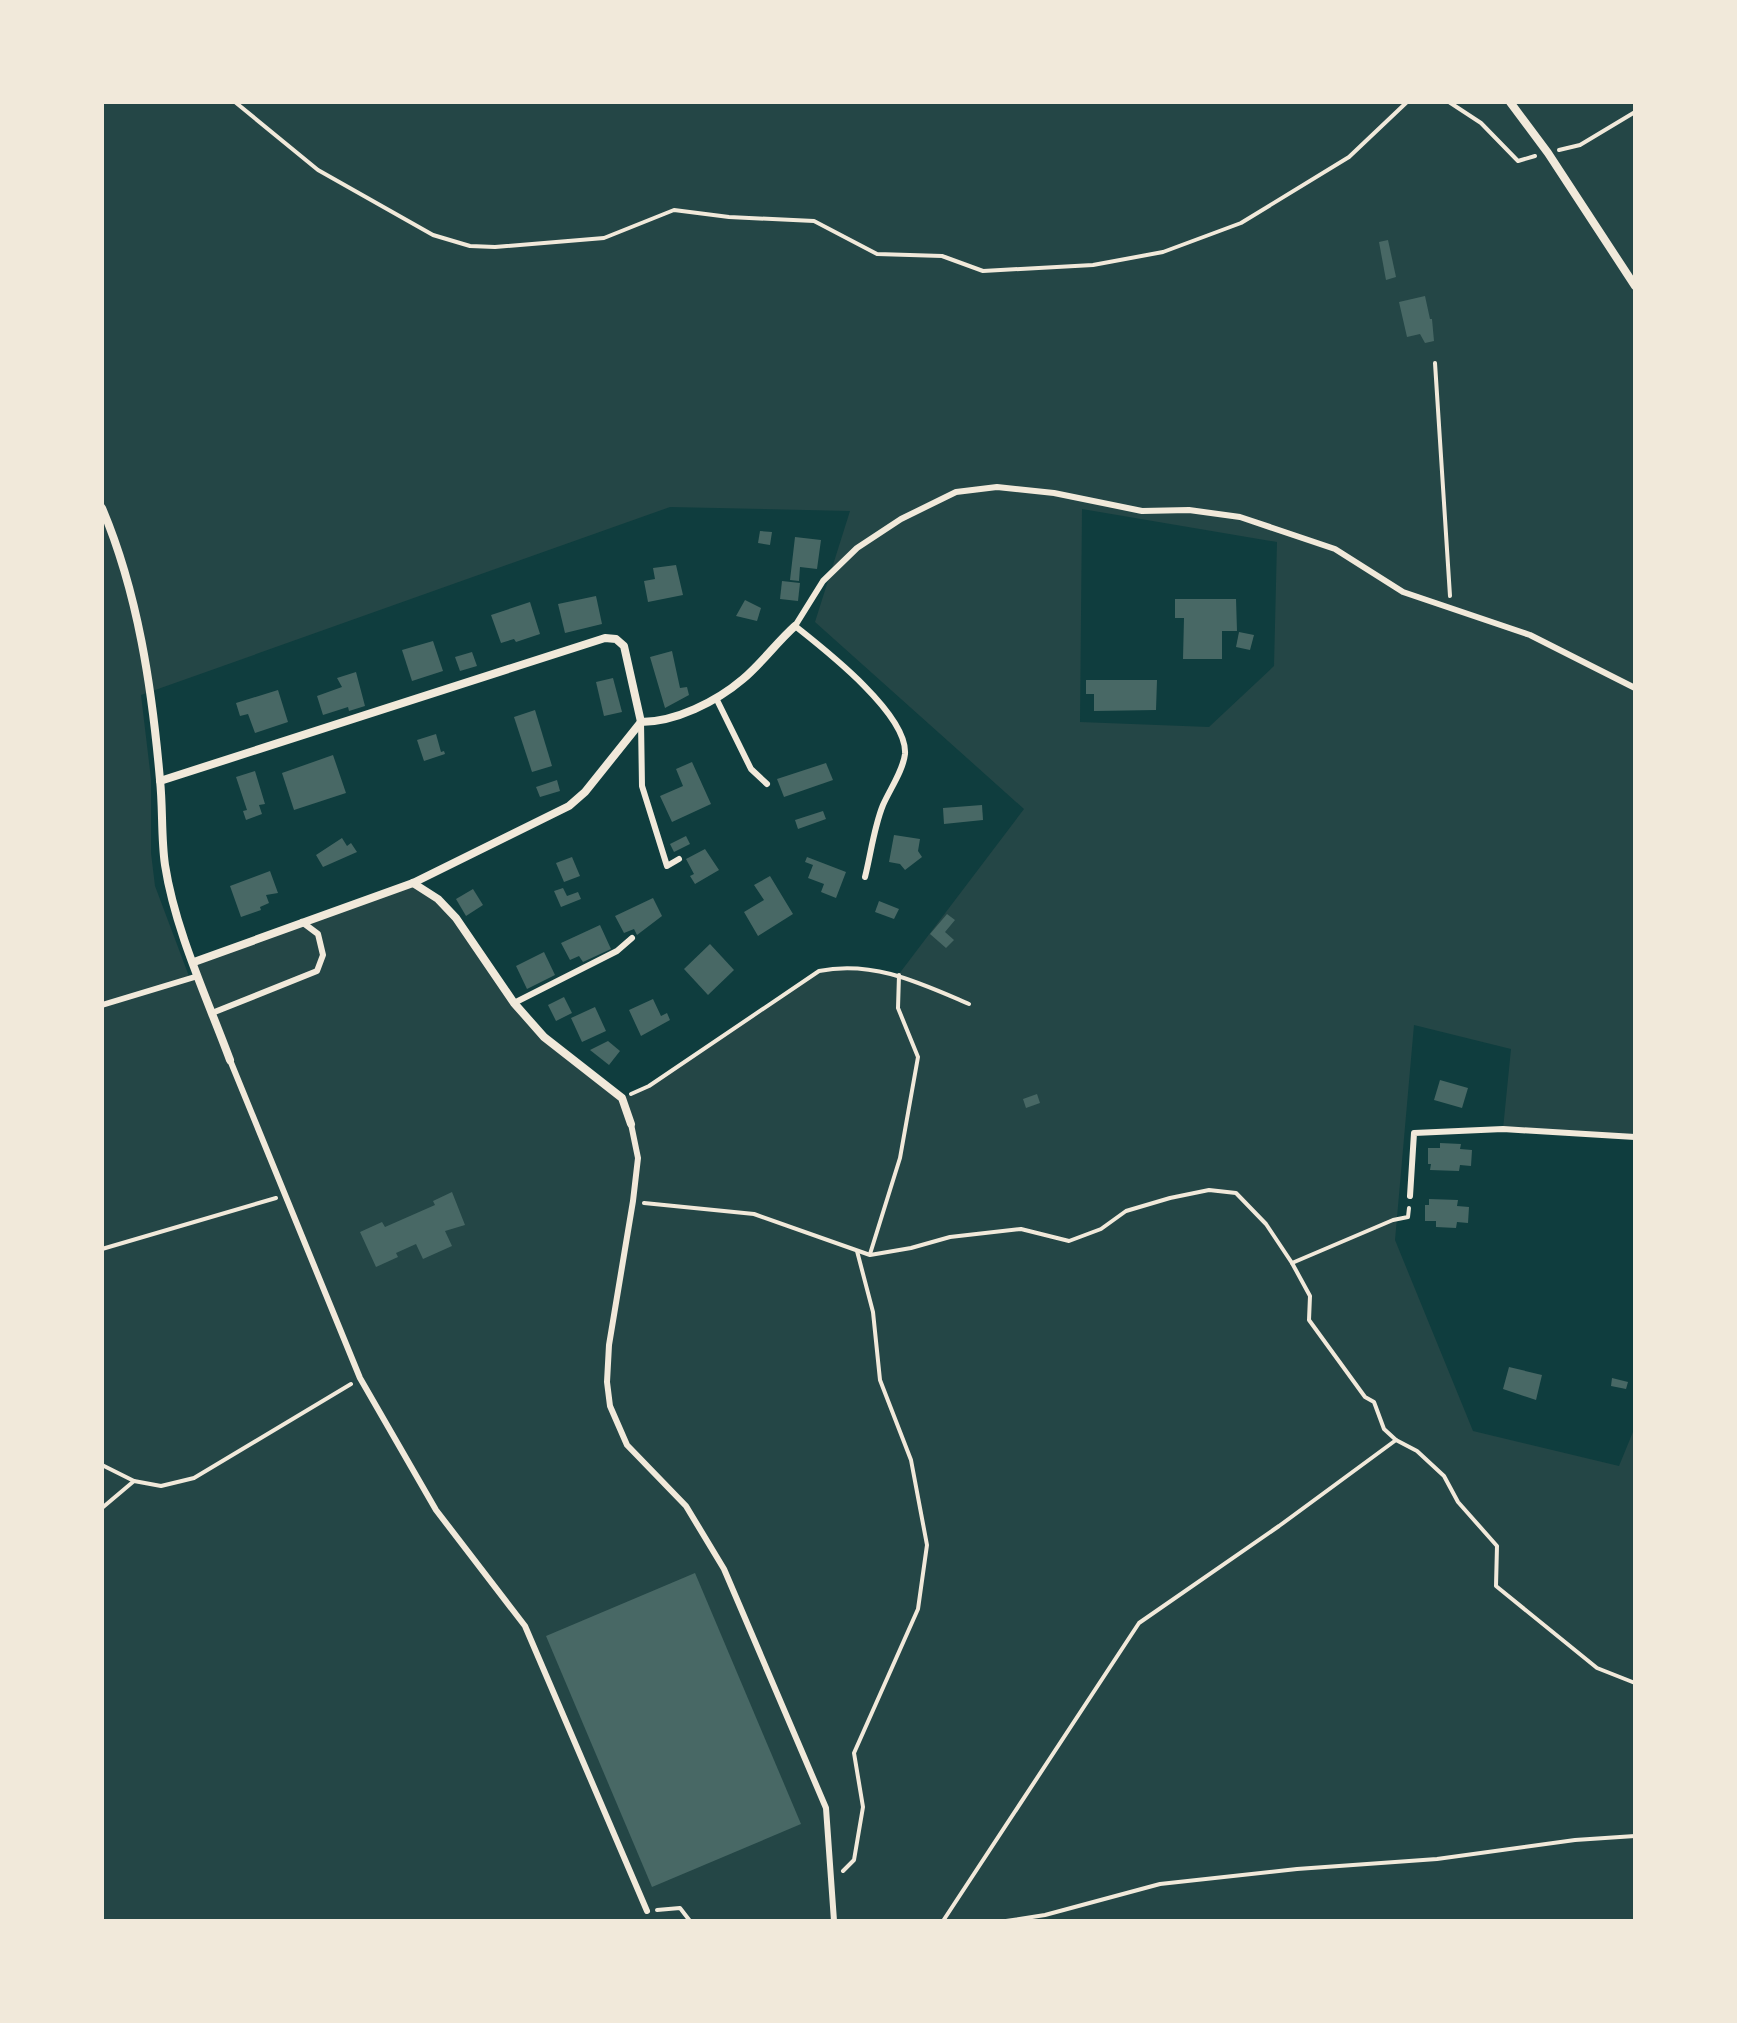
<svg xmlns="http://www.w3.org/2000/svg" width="1737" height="2023" font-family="Lato,sans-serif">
<rect width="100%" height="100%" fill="#0f3d3e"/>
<path fill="#244646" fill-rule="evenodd" d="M102 102H1635V1137L1503 1129 1511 1049 1414 1025 1395 1240 1473 1431 1619 1466 1635 1427V1921H102ZM670 507 850 511 815 622 1024 809 899 974 836 968 819 971 650 1086 622 1098 544 1037 438 899 413 883 194 962 198 976 190 979 155 886 151 853V779L141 695ZM1082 509 1277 542 1274 666 1209 727 1080 722Z"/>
<g fill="#486865">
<path d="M1388 240 1396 277 1386 280 1379 242Z"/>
<path d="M1425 296 1430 319H1432L1434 341 1425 343 1420 334 1407 337 1399 302Z"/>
<path d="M760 531 772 532 770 545 758 543Z"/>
<path d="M795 537 821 540 817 569 800 567 799 581 790 580Z"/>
<path d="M676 565 683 595 648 602 644 581 655 579 653 568Z"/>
<path d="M782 581 800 583 798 601 780 599Z"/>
<path d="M596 596 602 624 565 633 558 604Z"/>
<path d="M1175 599H1236L1237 631H1222V659H1183L1184 618H1175Z"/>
<path d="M745 600 761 608 757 621 736 616Z"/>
<path d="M530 602 540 634 516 642 514 639 501 643 491 615Z"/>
<path d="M1239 632 1254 635 1250 650 1236 647Z"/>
<path d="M433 641 443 671 412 681 402 650Z"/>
<path d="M672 651 680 688 687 687 689 695 665 708 650 657Z"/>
<path d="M472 652 477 666 460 671 455 657Z"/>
<path d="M356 672 365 706 349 711 348 707 323 715 317 696 342 687 337 678Z"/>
<path d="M613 678 622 712 604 716 596 682Z"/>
<path d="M1086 680H1157L1156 710 1094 711V694H1086Z"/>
<path d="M278 690 288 722 255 733 248 714 240 716 236 703Z"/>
<path d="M535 710 552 766 532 772 514 717Z"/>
<path d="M436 734 441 752 444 751 445 754 424 761 417 740Z"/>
<path d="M333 755 346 793 294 810 282 773Z"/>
<path d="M692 762 711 804 672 822 660 796 683 786 676 769Z"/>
<path d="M826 763 833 780 784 797 777 779Z"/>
<path d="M255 771 265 804 259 805 262 814 246 820 243 811 247 810 236 777Z"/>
<path d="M557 780 560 791 540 797 536 787Z"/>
<path d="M982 805 983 820 944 824 943 808Z"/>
<path d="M823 811 826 819 798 829 795 820Z"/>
<path d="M894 835 920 839 918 851 922 857 905 870 900 864 889 862Z"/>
<path d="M686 836 690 844 674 852 670 844Z"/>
<path d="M342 838 347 846 351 843 357 852 323 867 316 855Z"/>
<path d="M705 849 719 870 695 884 690 876 694 874 686 859Z"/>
<path d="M572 857 580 876 564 882 556 863Z"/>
<path d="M807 857 846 872 836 898 821 892 824 884 808 878 813 865 805 862Z"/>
<path d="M270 871 278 893 266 895 269 903 260 907 261 910 241 917 230 886Z"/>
<path d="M770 876 793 914 758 936 744 912 764 900 754 885Z"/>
<path d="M563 888 567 896 578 892 581 899 561 907 554 891Z"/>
<path d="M473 889 483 905 466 916 456 899Z"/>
<path d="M653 898 662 916 637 935 634 929 624 933 615 916Z"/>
<path d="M879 901 899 909 894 919 875 912Z"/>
<path d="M947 914 955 920 945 932 954 940 946 948 930 934Z"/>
<path d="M600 925 611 949 583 962 579 956 570 960 561 943Z"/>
<path d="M710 944 734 970 708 995 684 969Z"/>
<path d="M544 952 555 975 527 989 516 966Z"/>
<path d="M564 997 572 1013 556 1021 548 1005Z"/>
<path d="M653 999 661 1016 667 1013 670 1020 641 1036 629 1010Z"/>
<path d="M595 1007 606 1031 582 1042 571 1018Z"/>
<path d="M608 1041 620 1051 609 1065 590 1050Z"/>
<path d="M1440 1080 1468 1088 1462 1108 1434 1100Z"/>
<path d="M1037 1094 1040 1103 1026 1108 1023 1099Z"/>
<path d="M1440 1143 1461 1144 1460 1149 1472 1150 1471 1166 1460 1165 1459 1171 1430 1170 1431 1164H1428V1148H1440Z"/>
<path d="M452 1192 465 1225 445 1231 452 1246 423 1259 416 1244 396 1253 398 1257 376 1267 360 1232 382 1222 385 1227 435 1205 433 1201Z"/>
<path d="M1429 1199 1458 1200 1457 1206 1469 1207 1468 1223 1457 1222 1456 1228 1436 1227V1221H1425V1205H1429Z"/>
<path d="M1509 1367 1542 1375 1536 1400 1503 1389Z"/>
<path d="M1612 1378 1628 1382 1626 1389 1611 1386Z"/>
<path d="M695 1573 801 1824 652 1887 546 1636Z"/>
</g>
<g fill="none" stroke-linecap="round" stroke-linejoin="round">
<g stroke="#f1e9da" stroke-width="4">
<path d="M235 102 318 170 433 235 470 246 495 247 604 238 674 210 729 217 814 221 877 254 942 256 983 271 1093 265 1163 252 1241 223 1349 157 1407 102"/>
<path d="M1449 102 1481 123 1518 161 1535 156"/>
<path d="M1559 150 1580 145 1635 112"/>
<path d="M1435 363 1450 596"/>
<path d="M631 1094 649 1086 819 971C873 960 920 983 969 1004"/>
<path d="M644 1203 754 1214 870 1255 911 1248 950 1237 1021 1229 1069 1241 1101 1229 1126 1211 1170 1198 1209 1190 1236 1193 1266 1224 1292 1263 1310 1296 1309 1320 1365 1397 1374 1402 1384 1429 1396 1440 1417 1451 1444 1476 1458 1502 1497 1546 1496 1586 1597 1668 1635 1683"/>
<path d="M102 1249 276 1198"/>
<path d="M870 1254 900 1158 918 1057 898 1008 899 975"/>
<path d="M1292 1263 1393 1220 1408 1217 1409 1208"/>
<path d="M102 1465 134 1481"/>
<path d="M102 1508 134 1481 161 1486 194 1478 351 1384"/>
<path d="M843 1871 854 1860 863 1807 854 1753 918 1609 927 1545 911 1460 880 1380 873 1312 857 1251"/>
<path d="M657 1910 680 1908 690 1921"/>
<path d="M943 1921 1139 1623 1279 1526 1396 1440"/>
<path d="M1006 1921 1045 1915 1160 1884 1297 1869 1437 1859 1575 1840 1635 1836"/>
</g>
<g stroke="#f1e9da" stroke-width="6">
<path d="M716 698 751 769 767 784"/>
<path d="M641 722 642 786 667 866 679 859"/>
<path d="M865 877C871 853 874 827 883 805 890 789 903 771 905 754 908 714 824 649 795 626L823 581 857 548 901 519 956 492 997 487 1054 493 1142 511 1189 510 1240 517 1335 549 1403 592 1530 635 1635 688"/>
<path d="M514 1003 617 951 632 938"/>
<path d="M102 1005 198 976"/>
<path d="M212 1013 317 971 323 955 318 934 302 922"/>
<path d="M230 1060 360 1378 436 1510 525 1626 647 1911"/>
<path d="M631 1124 638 1158 633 1201 609 1345 607 1382 610 1406 627 1445 686 1506 724 1569 826 1808 834 1921"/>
<path d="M1410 1196 1414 1133 1503 1129 1635 1137"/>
</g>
<g stroke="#f1e9da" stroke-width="8">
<path d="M1510 102 1548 153 1635 286"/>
<path d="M102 508C138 593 152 688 160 780 163 808 161 837 165 865 175 930 207 998 230 1060"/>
<path d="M160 781 605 638 616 639 624 646 641 722"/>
<path d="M413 883 438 899 456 918 514 1003 544 1037 622 1098 631 1124"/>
<path d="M194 962 413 883 569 806 585 792 641 722C675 722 716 702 743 679 762 663 777 642 795 626"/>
</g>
</g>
<rect width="1737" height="2023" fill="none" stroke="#f1e9da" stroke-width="208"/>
</svg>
